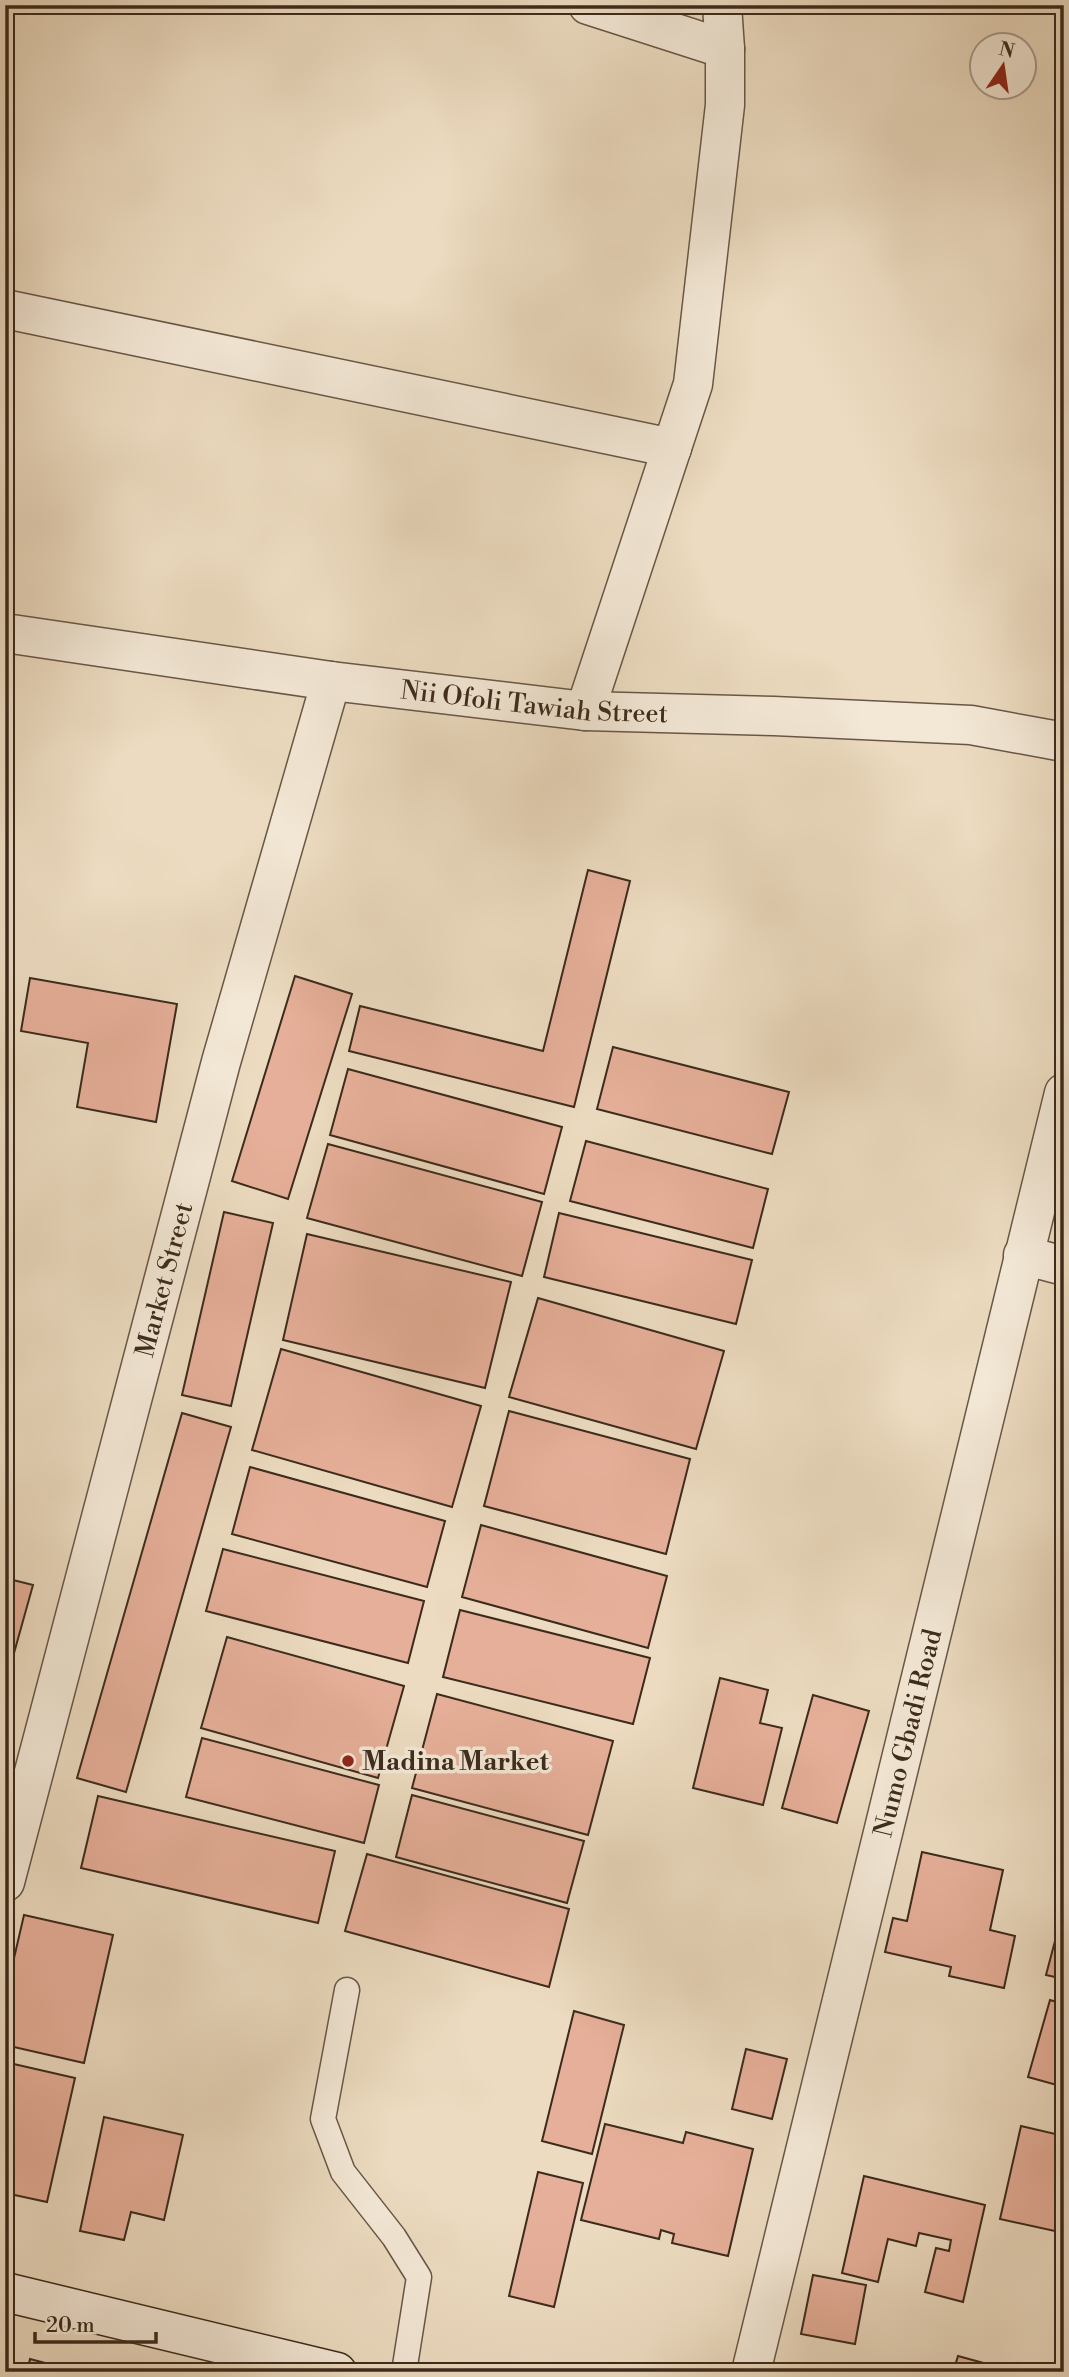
<svg xmlns="http://www.w3.org/2000/svg" width="1069" height="2377" font-family="'Libre Bodoni',serif">
<rect width="100%" height="100%" fill="#ecdbc0"/>
<filter id="stains"><feTurbulence type="fractalNoise" baseFrequency=".00286" numOctaves="4"/><feColorMatrix values="0 0 0 0 .2 0 0 0 0 .09 0 0 0 0 .02 0 0 0 .5 -.17"/></filter>
<radialGradient id="worn" r=".72"><stop offset=".6" stop-color="#630" stop-opacity="0"/><stop offset="1" stop-color="#630" stop-opacity=".3"/></radialGradient>
<g fill="#e6af99" stroke="#3c2b1d" stroke-width="2">
<path d="M588 870 630 881 574 1107 349 1051 360 1006 543 1051Z"/>
<path d="M295 976 352 994 288 1199 232 1181Z"/>
<path d="M30 978 177 1004 156 1122 77 1107 88 1043 21 1031Z"/>
<path d="M613 1047 789 1092 772 1154 597 1109Z"/>
<path d="M348 1069 562 1127 544 1194 330 1135Z"/>
<path d="M586 1141 768 1189 753 1248 570 1201Z"/>
<path d="M328 1144 542 1202 522 1276 307 1218Z"/>
<path d="M224 1212 273 1223 231 1406 182 1395Z"/>
<path d="M559 1213 752 1260 736 1324 544 1277Z"/>
<path d="M307 1234 511 1282 485 1388 283 1340Z"/>
<path d="M538 1298 724 1351 696 1449 509 1397Z"/>
<path d="M281 1349 481 1406 452 1507 252 1450Z"/>
<path d="M509 1411 690 1459 666 1554 484 1506Z"/>
<path d="M182 1413 231 1427 126 1792 77 1778Z"/>
<path d="M250 1467 445 1521 427 1587 232 1534Z"/>
<path d="M481 1525 667 1576 648 1648 462 1597Z"/>
<path d="M223 1549 424 1601 408 1663 206 1611Z"/>
<path d="M5 1578 33 1585 14 1653 5 1651Z"/>
<path d="M460 1610 650 1658 633 1724 443 1677Z"/>
<path d="M227 1637 404 1686 378 1778 201 1728Z"/>
<path d="M720 1678 768 1690 760 1723 782 1728 763 1805 693 1788Z"/>
<path d="M437 1694 613 1741 588 1835 412 1788Z"/>
<path d="M813 1695 869 1711 837 1823 782 1808Z"/>
<path d="M202 1738 379 1785 364 1843 186 1797Z"/>
<path d="M412 1795 584 1841 567 1903 396 1857Z"/>
<path d="M98 1796 335 1851 318 1923 81 1868Z"/>
<path d="M922 1852 1003 1870 990 1930 1015 1936 1004 1988 949 1976 951 1967 885 1952 893 1918 907 1921Z"/>
<path d="M367 1854 569 1909 549 1987 345 1931Z"/>
<path d="M1064 1907V1979L1046 1975Z"/>
<path d="M24 1915 113 1935 84 2063 5 2045V1997Z"/>
<path d="M1050 2000 1064 2004V2087L1028 2077Z"/>
<path d="M574 2011 624 2025 592 2154 542 2141Z"/>
<path d="M746 2049 787 2059 772 2119 732 2109Z"/>
<path d="M5 2062 75 2078 47 2202 5 2193Z"/>
<path d="M104 2117 183 2135 164 2220 131 2212 124 2240 80 2231Z"/>
<path d="M605 2124 683 2143 686 2132 753 2149 728 2256 672 2243 674 2234 661 2230 659 2239 581 2220Z"/>
<path d="M1021 2126 1064 2136V2233L1000 2219Z"/>
<path d="M538 2172 583 2183 554 2307 509 2296Z"/>
<path d="M864 2176 985 2205 963 2302 925 2292 936 2248 949 2251 951 2240 919 2233 916 2246 888 2239 878 2282 842 2273Z"/>
<path d="M813 2275 866 2285 855 2344 801 2334Z"/>
<path d="M958 2356 998 2367 996 2372H953Z"/>
<path d="M30 2359 76 2371V2372H27Z"/>
</g>
<g fill="none" stroke-linecap="round" stroke-linejoin="round">
<g stroke="#685746" stroke-width="27">
<path id="service" d="M347 1990 323 2119 343 2172 394 2237 419 2277 404 2372"/>
</g>
<g stroke="#685746" stroke-width="41">
<g id="minor">
<path d="M588 5 725 49"/>
<path d="M5 309 672 448"/>
<path id="s1" d="M5 633 331 681 585 711 774 716 971 725 1064 742"/>
<path d="M585 711 693 384 725 105V49L722 5"/>
<path d="M1023 1255 1064 1266"/>
<path id="s2" d="M5 1882 221 1062 331 681"/>
<path id="s3" d="M751 2372 1064 1093"/>
</g>
</g>
<g stroke="#3c2b1d" stroke-width="41">
<path id="secondary" d="M5 2292 337 2372"/>
</g>
<use href="#service" stroke="#f3e8d6" stroke-width="24"/>
<use href="#minor" stroke="#f3e8d6" stroke-width="38"/>
<use href="#secondary" stroke="#f3e8d6" stroke-width="38"/>
</g>
<circle fill="#8f2418" stroke="#f3e8d6" stroke-width="2.5" cx="348" cy="1761" r="7"/>
<g text-anchor="middle" stroke-width="7" stroke-linejoin="round" paint-order="stroke">
<g font-size="26" fill="#3c2b1d" stroke="#f3e8d6">
<text dy="9" stroke="none"><textPath href="#s1" startOffset="534">Nii Ofoli Tawiah Street</textPath></text>
<text dy="9" stroke="none"><textPath href="#s2" startOffset="623">Market Street</textPath></text>
<text dy="9" stroke="none"><textPath href="#s3" startOffset="658">Numo Gbadi Road</textPath></text>
</g>
<g font-size="26" font-weight="bold" fill="#3c2b1d" stroke="#f3e8d6" text-anchor="start">
<text x="362" y="1770">Madina Market</text>
</g>
</g>
<rect width="1069" height="2377" fill="none" stroke="#ecdbc0" stroke-width="28"/>
<rect x="7" y="7" width="1055" height="2363" fill="none" stroke="#3c2b1d" stroke-width="3.5"/>
<rect x="14" y="14" width="1041" height="2349" fill="none" stroke="#3c2b1d" stroke-width="2"/>
<g transform="translate(1003 66) rotate(13)"><circle r="33" fill="#f3e8d6" stroke="#aa9c8c" stroke-width="2"/>
<path d="M0-5L12 26L0 18L-12 26Z" fill="#8f2418"/>
<text y="-10" font-size="19" font-weight="bold" text-anchor="middle" fill="#3c2b1d">N</text>
</g>
<path d="M35 2332v10h121v-10" fill="none" stroke="#3c2b1d" stroke-width="3.5"/>
<text x="46" y="2332" font-size="21" fill="#3c2b1d" stroke="#f3e8d6" stroke-width="5" paint-order="stroke">20 m</text>
<rect width="100%" height="100%" filter="url(#stains)"/>
<rect width="100%" height="100%" fill="url(#worn)"/>
</svg>
